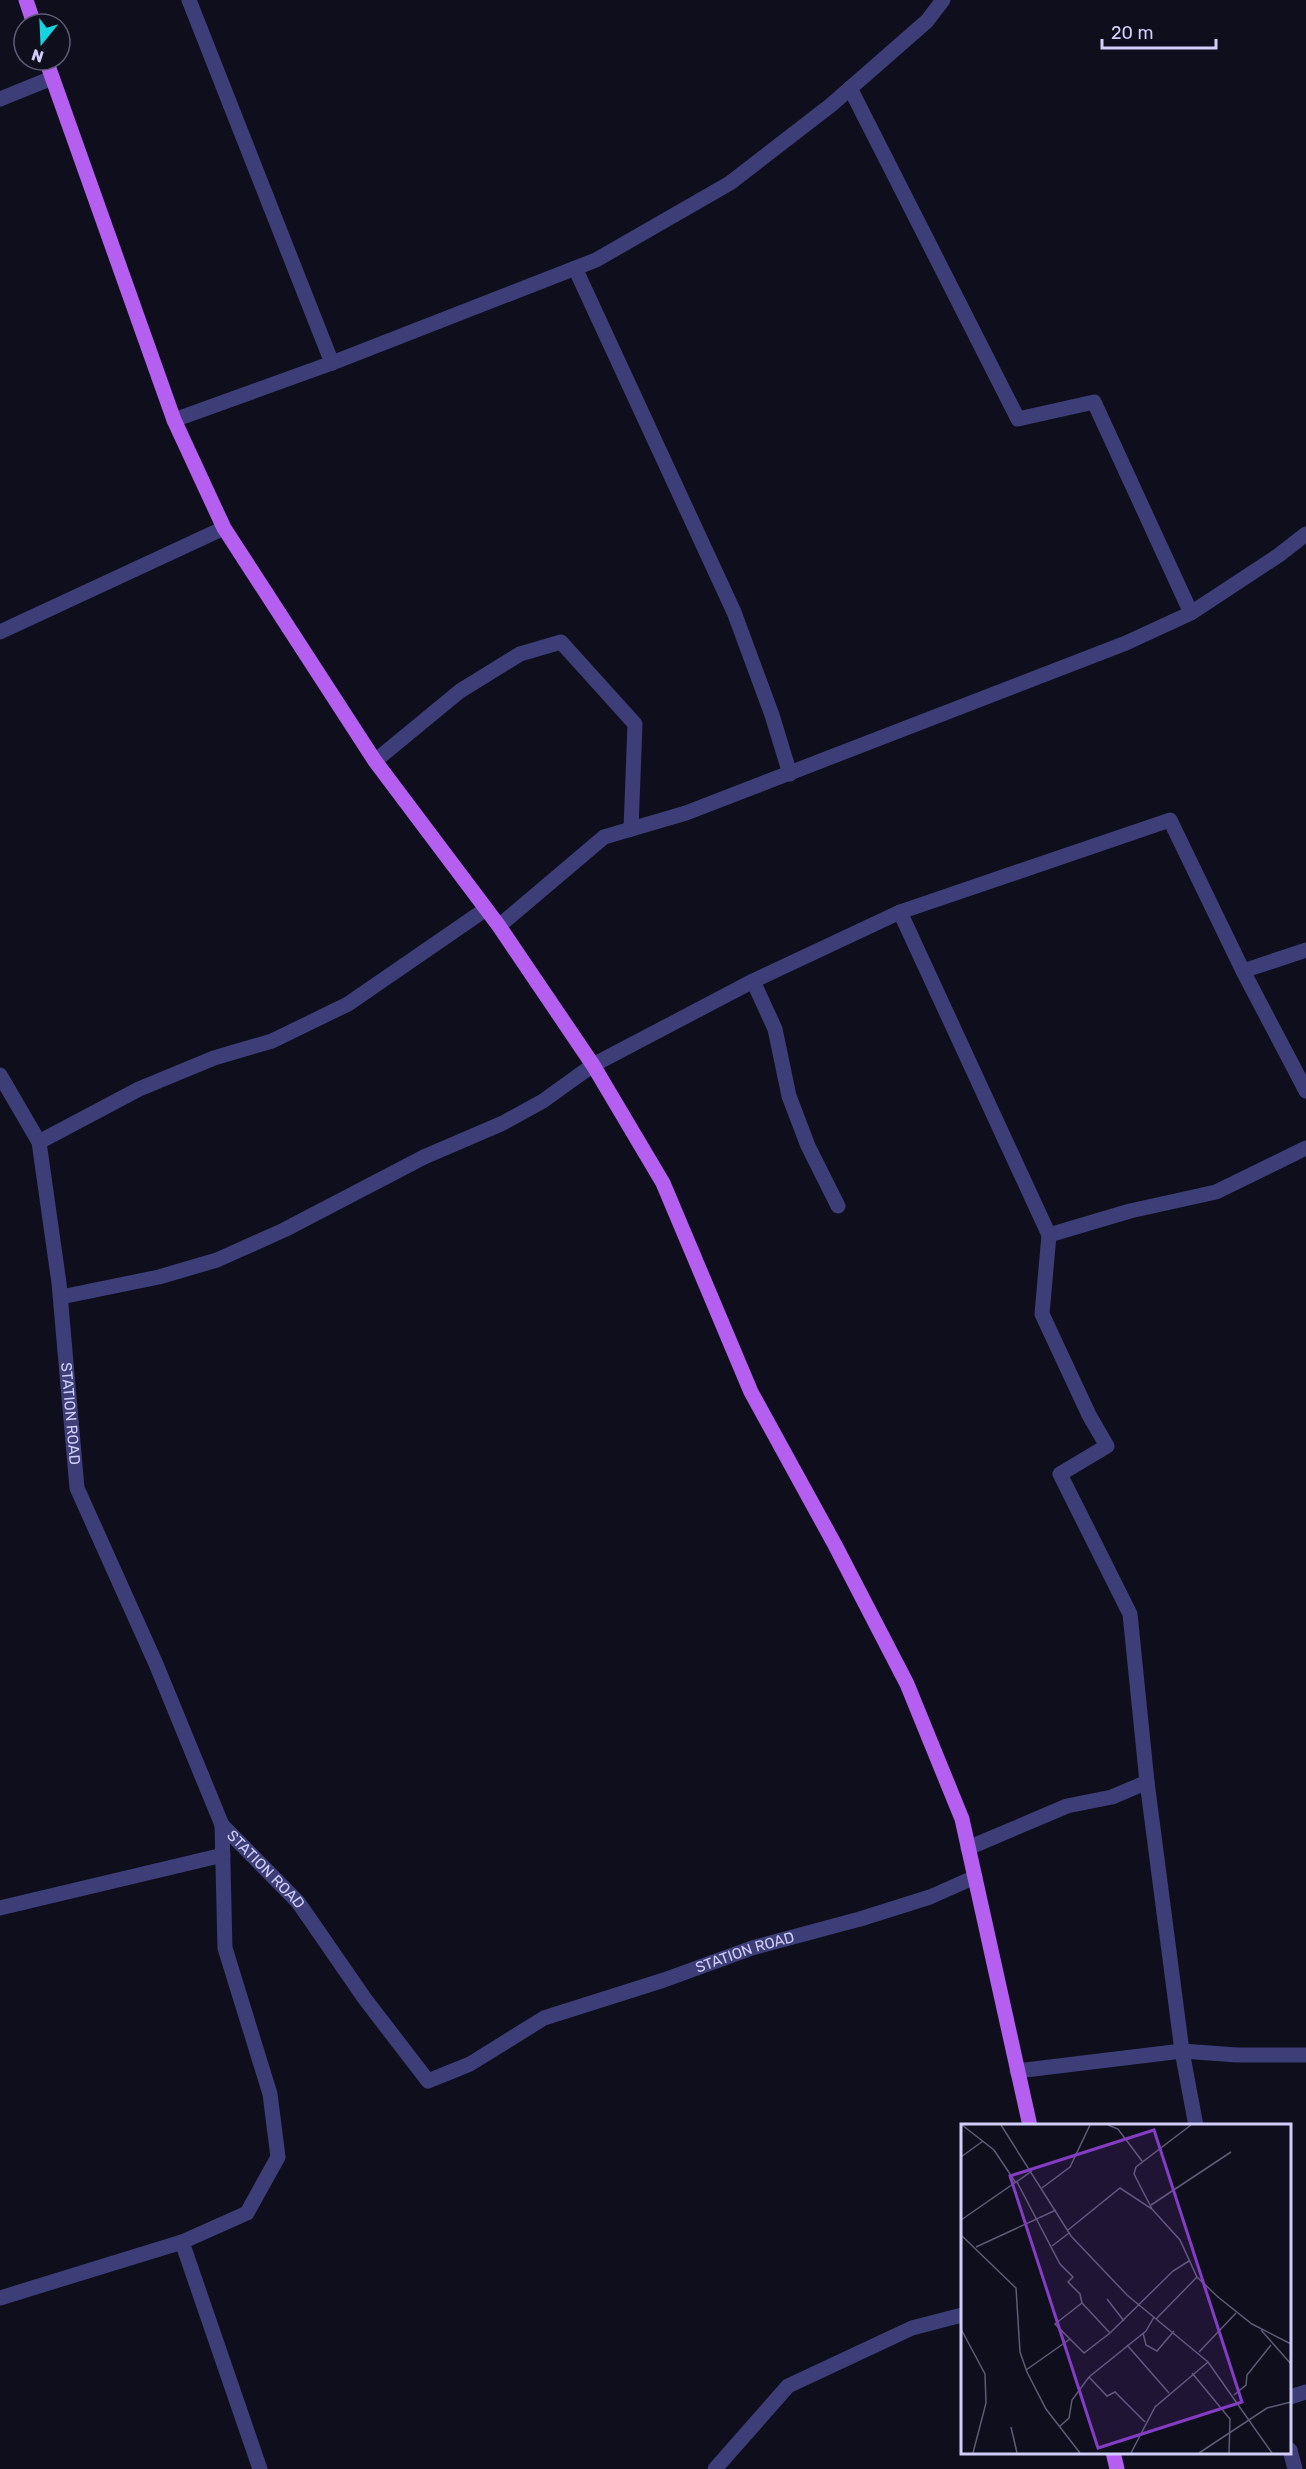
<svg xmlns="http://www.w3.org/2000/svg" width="1306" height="2469" font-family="Rubik,sans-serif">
<rect width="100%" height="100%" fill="#0f0e1d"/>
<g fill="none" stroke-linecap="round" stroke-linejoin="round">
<g stroke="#3d3d77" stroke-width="15">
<path d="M189 0 332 363"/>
<path d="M850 88 1018 419 1094 402 1191 613"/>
<path d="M0 99 52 78"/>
<path d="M575 268 734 612 772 715 790 774"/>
<path d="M174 420 332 363 596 260 730 183 831 105 927 21 943 0"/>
<path d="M0 632 224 528"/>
<path d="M375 761 460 691 520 654 561 642 635 724 631 829"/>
<path d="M900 912 1049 1235 1130 1211 1216 1192 1306 1148"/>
<path d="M499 926 604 837 686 813 1126 643 1191 613 1279 555 1306 534"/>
<path d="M1243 971 1306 950"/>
<path d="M753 981 775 1029 789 1096 808 1146 838 1206"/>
<path id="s1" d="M0 1075 39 1142 59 1283 77 1488 156 1664 222 1825 298 1902 365 1999 428 2081 470 2064 544 2018 664 1980 752 1948 860 1919 930 1897 975 1877"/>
<path d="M39 1142 139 1089 214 1058 272 1041 348 1004 486 909"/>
<path d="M1049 1235 1042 1314 1089 1415 1107 1446 1060 1474 1130 1614 1147 1782 1182 2051 1196 2126"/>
<path d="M61 1297 159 1277 217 1260 284 1230 424 1157 503 1123 543 1101 593 1065 753 981 900 912 1170 820 1243 971 1306 1091"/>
<path d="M968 1848 1067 1806 1112 1797 1147 1782"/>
<path d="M0 1908 223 1855"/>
<path d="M1017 2071 1182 2051 1237 2055H1306"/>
<path d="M182 2242 260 2469"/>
<path d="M0 2298 182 2242 247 2213 278 2157 270 2094 225 1948 222 1825"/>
<path d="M1290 2397 1306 2392"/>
<path d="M1290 2450 1295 2469"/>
<path d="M715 2469 788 2386 912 2328 962 2315"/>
</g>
<g stroke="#b45ff0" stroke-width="15">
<path d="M26 0 34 24"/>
<path d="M46 60 174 420 224 528 375 761 499 926 593 1065 663 1183 751 1392 835 1545 907 1684 962 1819 1030 2126"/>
<path d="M1113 2452 1117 2469"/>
</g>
</g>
<g text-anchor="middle" stroke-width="5" stroke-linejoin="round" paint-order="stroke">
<g font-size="15" fill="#d1cefa" stroke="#0f0e1d">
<text dy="5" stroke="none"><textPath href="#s1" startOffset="351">STATION ROAD</textPath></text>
<text dy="5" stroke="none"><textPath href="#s1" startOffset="855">STATION ROAD</textPath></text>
<text dy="5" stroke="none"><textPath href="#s1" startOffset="1466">STATION ROAD</textPath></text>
</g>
</g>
<g transform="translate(961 2124)">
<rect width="330" height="330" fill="#0f0e1d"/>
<path fill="none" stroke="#5d5b75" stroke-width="1.5" d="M1 1 33 26 55 59M40 1 110 112 166 171 247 238 311 329M147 1 157 5 181 37M0 33 22 17M56 58 99 140 112 153 107 158 119 170 121 179M81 64 109 43 129 1M190 81 270 28M191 85 173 50 175 43 230 1M0 96 71 47M107 106 159 64 191 85 219 116 236 153 257 173 291 200 330 220M0 111 55 164 59 228 66 248 85 285 119 329M91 122 108 109M15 123 95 86M146 175 163 197M195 195 236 153M0 205 24 250 25 279 12 329M300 206 330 240M149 209 121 179 94 200 123 229 149 209 212 147 228 137M182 209 185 221 196 227 213 207M166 221 208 269M238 228 275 189M65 246 109 215M231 249 269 295 268 329M128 253 146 272 154 268 184 298M273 271 285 261 286 251 310 221M50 303 56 329M98 303 108 294 111 276 128 253 185 207 193 193M170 329 194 283 247 238M238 329 306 284 330 278"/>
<path fill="#843cc5" fill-opacity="0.15" stroke="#843cc5" stroke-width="3" d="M193 6 281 278 137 324 49 52Z"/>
<rect width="330" height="330" fill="none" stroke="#d1cefa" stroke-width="3"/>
</g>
<g transform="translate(42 42) rotate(198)"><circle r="28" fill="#0f0e1d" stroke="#5d5b75" stroke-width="1.5"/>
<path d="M0-4.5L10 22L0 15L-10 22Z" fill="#15d4df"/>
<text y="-9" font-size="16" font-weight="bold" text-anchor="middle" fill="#d1cefa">N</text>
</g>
<path d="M1102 39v9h114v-9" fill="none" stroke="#d1cefa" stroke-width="3"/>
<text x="1111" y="39" font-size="18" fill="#d1cefa" stroke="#0f0e1d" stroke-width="4.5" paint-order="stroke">20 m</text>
</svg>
